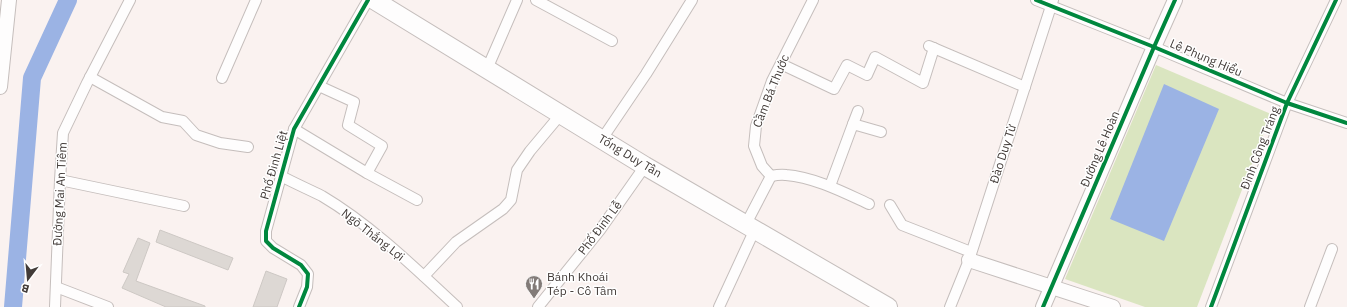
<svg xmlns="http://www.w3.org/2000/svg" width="1347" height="307" font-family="'IBM Plex Sans',sans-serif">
<rect width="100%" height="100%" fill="#faf2f0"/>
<path fill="#dae5c0" d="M1156 65 1271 114 1197 307H1145L1065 279Z"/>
<path fill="#9bb3e4" d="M1164 84 1219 109 1164 241 1110 219Z"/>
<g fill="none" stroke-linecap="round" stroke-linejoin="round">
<path stroke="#9bb3e4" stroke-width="18" d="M13 307 32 78 68 0"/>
</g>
<g fill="#ddd8d4" stroke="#cdc8c4">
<path d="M160 230 233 258 228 270 156 242Z"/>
<path d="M138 238 150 243 136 281 205 306V307H166L122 288 129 274 123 272Z"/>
<path d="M266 271 287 279 277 307H253Z"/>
</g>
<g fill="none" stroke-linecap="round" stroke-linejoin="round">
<g stroke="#c5bebc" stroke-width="12">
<g id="street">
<path d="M536 0 612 41"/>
<path d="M1036 0 1154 47 1287 103 1347 123"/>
<path d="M929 46 1025 87"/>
<path d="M781 64 834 89 847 65 867 75 875 57 923 83 934 48"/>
<path d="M487 69 517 0"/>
<path d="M90 77 162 117 183 121 196 135 220 143 248 147"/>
<path d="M222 78 256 0"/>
<path d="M319 86 354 102 348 125 382 146 367 173"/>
<path d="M853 124 858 111"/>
<path d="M294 129 367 173 417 200"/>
<path d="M602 139 646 74 692 0"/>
<path d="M281 176C294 183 308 189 322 196 371 225 415 268 457 307"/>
<path d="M771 176 762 166 754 146 756 126 772 81 813 0"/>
<path d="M771 176C776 175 781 174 786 175 814 177 845 193 869 204"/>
<path d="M60 180 184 206"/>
<path d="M830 186 853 124 881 132"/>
<path d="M890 205 902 225 971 252"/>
<path d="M746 224 771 176"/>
<path d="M424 276 456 242 503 209 511 200 517 170 530 151 561 114"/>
<path d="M56 287 108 307"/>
<path d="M55 307 60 180 63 133 87 83 130 0"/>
<path d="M299 307 307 287 308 274 301 265 273 248 266 241V231L294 129 368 0"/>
<path d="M538 307 600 230 645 166"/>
<path d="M719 307 755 229"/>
<path d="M950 307 969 260 1053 0"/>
<path d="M1211 307 1287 103 1336 0"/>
<path d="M1310 307 1332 249"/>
</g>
</g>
<g stroke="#c5bebc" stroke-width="16">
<g id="secondary">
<path d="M0 87 9 0"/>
<path d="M969 260 1113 307"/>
<path d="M1043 307 1154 47 1175 0"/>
</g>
</g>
<g stroke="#c5bebc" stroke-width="20">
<path id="highway" d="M374 0 645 166 888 307"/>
</g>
<use href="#street" stroke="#fefdfd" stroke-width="10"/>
<use href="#secondary" stroke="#fefdfd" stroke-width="14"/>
<use href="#highway" stroke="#fefdfd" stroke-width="18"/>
<g stroke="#fff" stroke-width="6">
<g id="cycleway">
<path d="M1036 0 1154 47 1287 103 1347 123"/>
<path d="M299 307 307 287 308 274 301 265 273 248 266 241V231L294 129 368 0"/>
<path d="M1043 307 1154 47 1175 0"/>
<path d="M1211 307 1287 103 1336 0"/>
</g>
</g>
<use href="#cycleway" stroke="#00873e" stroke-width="4"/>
</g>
<defs>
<g id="restaurant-pin" transform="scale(0.9)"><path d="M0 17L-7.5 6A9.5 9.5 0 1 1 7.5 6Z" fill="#827b78" stroke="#fff"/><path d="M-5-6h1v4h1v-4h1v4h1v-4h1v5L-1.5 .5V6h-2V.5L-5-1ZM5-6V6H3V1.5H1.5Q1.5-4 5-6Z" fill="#fff"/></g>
</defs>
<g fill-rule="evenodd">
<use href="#restaurant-pin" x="534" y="284"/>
</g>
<g text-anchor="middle" stroke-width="3" stroke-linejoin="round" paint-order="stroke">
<g font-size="12" fill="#423b38" stroke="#fff">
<text transform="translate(1206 58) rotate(23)" y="4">Lê Phụng Hiểu</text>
<text transform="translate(771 91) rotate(-68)" y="4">Cầm Bá Thước</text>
<text transform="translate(1260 148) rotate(-69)" y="4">Đinh Công Tráng</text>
<text transform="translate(1100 149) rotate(-67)" y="4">Đường Lê Hoàn</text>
<text transform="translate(1003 154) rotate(-72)" y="4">Đào Duy Từ</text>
<text transform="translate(630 156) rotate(31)" y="4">Tống Duy Tân</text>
<text transform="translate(274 165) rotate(-74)" y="4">Phố Đinh Liệt</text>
<text transform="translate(60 194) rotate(-87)" y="4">Đường Mai An Tiêm</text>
<text transform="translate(600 228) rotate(-53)" y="4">Phố Đinh Lễ</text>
<text transform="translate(373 235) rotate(38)" y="4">Ngõ Thắng Lợi</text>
</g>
<g font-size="12" fill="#423b38" stroke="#fff" text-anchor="start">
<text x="547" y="281">Bánh Khoái<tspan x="547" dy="14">Tép - Cô Tâm</tspan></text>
</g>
</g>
<g transform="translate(28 279) rotate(196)" stroke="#ffffff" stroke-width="3" paint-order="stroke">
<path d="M0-3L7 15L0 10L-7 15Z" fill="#423b38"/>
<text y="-6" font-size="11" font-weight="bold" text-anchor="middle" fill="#423b38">B</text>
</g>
</svg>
